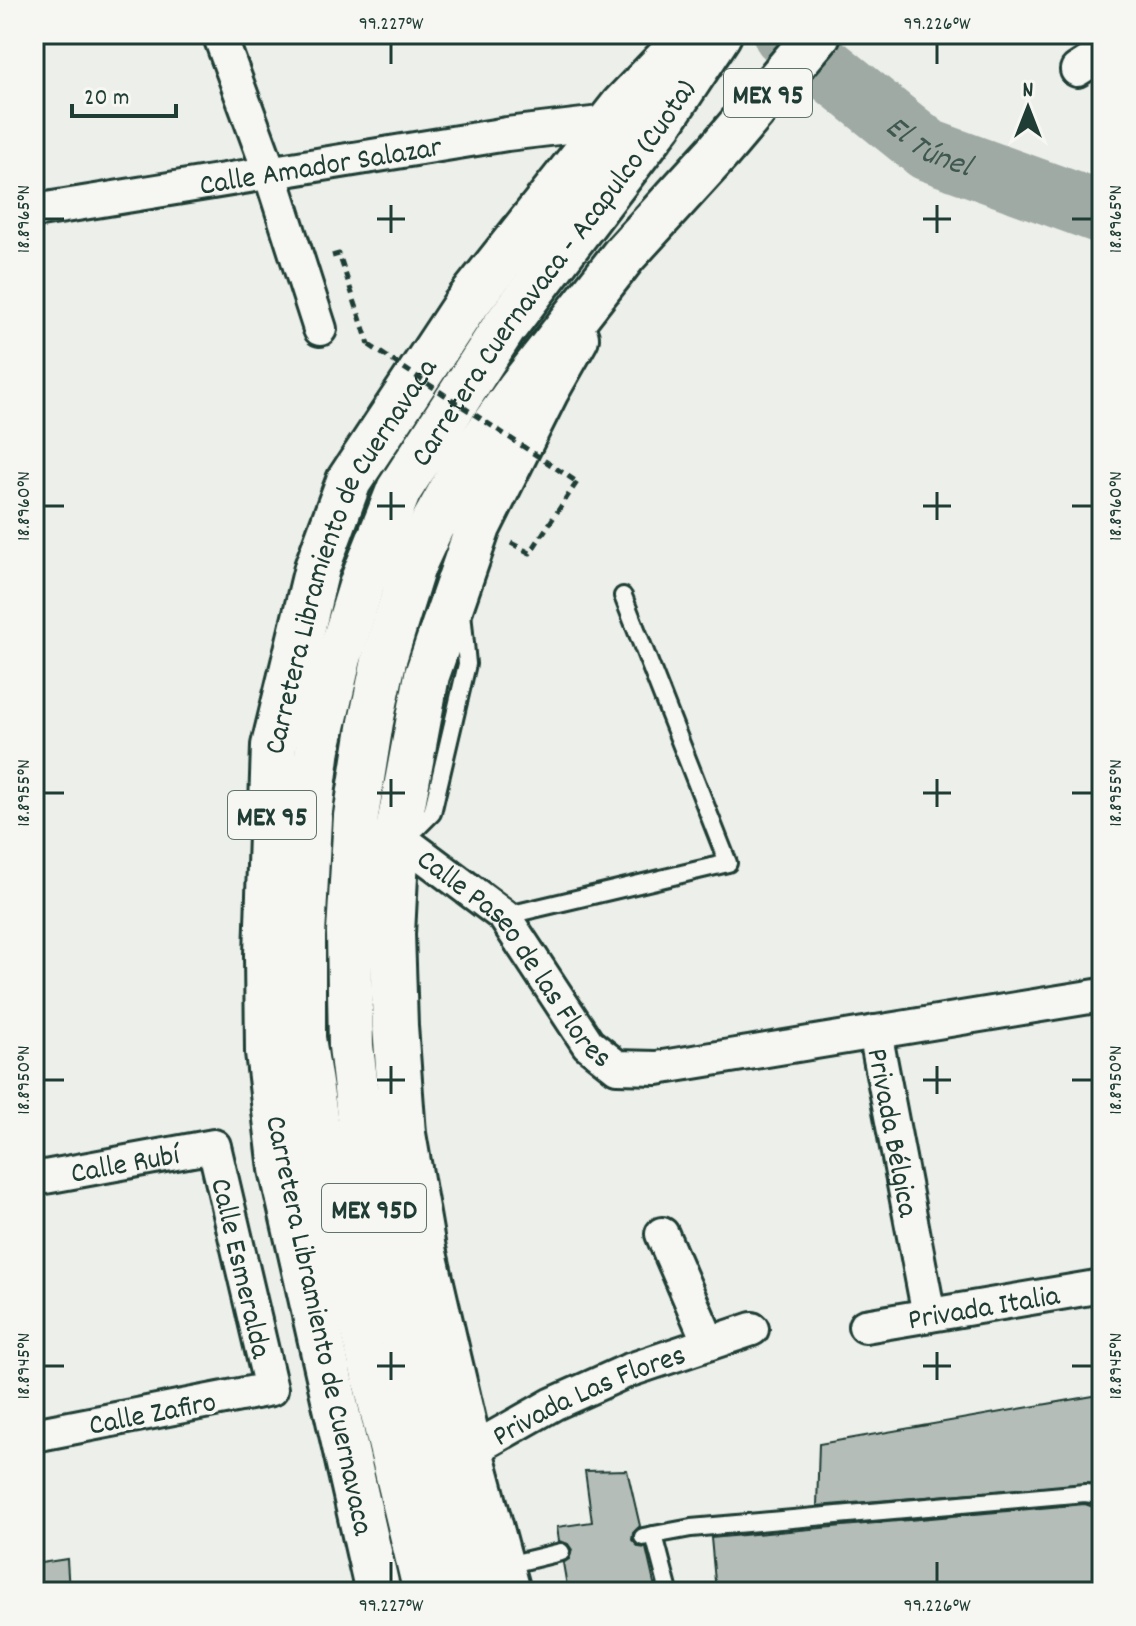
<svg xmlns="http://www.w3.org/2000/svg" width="1136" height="1626" font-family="Dekko,sans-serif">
<rect width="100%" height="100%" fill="#edefea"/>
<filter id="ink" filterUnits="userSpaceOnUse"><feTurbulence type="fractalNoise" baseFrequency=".0125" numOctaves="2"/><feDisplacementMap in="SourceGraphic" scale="16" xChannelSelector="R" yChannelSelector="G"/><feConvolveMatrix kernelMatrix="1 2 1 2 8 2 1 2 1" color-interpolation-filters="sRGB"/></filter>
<g filter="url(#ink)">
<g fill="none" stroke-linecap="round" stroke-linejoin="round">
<path stroke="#9faaa4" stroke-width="62" id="s1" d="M784 34 928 150 1102 213"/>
</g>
<g fill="#b4bdb8" stroke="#1f3d34" stroke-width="2">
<path d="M1099 1395 1093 1483 817 1506 819 1444Z"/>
<path d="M627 1470 640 1526 633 1533 632 1540 639 1547 646 1548 656 1592H568L563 1563 569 1559 572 1550 568 1544 559 1541 557 1527 592 1522 585 1471Z"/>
<path d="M1085 1504 1099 1509 1102 1592H716L711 1538Z"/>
<path d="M67 1559 69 1592H34V1564Z"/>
</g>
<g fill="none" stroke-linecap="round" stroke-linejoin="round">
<g stroke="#1f3d34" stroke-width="22">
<g id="lane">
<path d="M400 829 417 828 432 813 467 664 462 612"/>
<path d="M504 916 728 863 623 596"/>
<path d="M654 1535 669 1592"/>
<path d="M643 1537 691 1528 1085 1493 1100 1495 1102 1499"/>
<path d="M503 1566 561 1552"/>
</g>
</g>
<g stroke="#1f3d34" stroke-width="38">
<g id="street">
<path d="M219 34 270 173 320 329"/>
<path d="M1077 70 1102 54"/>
<path id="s2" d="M34 211 507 134 609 122"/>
<path id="s3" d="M397 836 504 916 588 1044 617 1067 657 1068 1102 995"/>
<path id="s4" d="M875 1032 929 1315"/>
<path id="s5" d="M34 1179 214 1146 271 1389 34 1435"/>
<path d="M662 1234 709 1343"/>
<path id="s6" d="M865 1326 1102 1286"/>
<path id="s7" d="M470 1451 553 1404 627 1371 752 1329"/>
</g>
</g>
<g stroke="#1f3d34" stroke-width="50">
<g id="primary">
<path id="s8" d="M378 1592 282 1169 268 1052 267 955 274 746 317 568 349 481 464 307 623 106 692 34"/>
<path d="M508 1592 470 1451 423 1249 403 1134 395 1026 392 934 397 836 427 675 478 527 546 391 576 338"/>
</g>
</g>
<g stroke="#1f3d34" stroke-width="50">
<g id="highway">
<path id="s9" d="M426 1592 321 1155 303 1038V936L309 819 318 748 339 658 362 583 399 490 503 329 660 123 719 34"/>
<path d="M463 1592 384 1262 363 1150 351 1046 349 932 356 816 371 722 385 656 413 566 431 527 466 464 520 388 624 255 719 151 818 34"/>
</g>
</g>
<g stroke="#1f3d34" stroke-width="5" stroke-dasharray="8 6" stroke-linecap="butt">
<path d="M332 256 339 254 369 345"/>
<path d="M511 543 530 553 577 482"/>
</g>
<use href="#lane" stroke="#f6f6f2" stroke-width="16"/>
<use href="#street" stroke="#f6f6f2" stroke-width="32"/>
<use href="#primary" stroke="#f6f6f2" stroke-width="44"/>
<use href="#highway" stroke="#f6f6f2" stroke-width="44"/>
<path stroke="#1f3d34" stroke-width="5" stroke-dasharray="8 6" stroke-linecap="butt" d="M369 345 577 482"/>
</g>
</g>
<path fill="none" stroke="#1f3d34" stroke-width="3" d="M391 44V64M937 44V64M391 205V233M937 205V233M44 219H64M377 219H405M923 219H951M1072 219H1092M391 492V520M937 492V520M44 506H64M377 506H405M923 506H951M1072 506H1092M391 779V807M937 779V807M44 793H64M377 793H405M923 793H951M1072 793H1092M391 1066V1094M937 1066V1094M44 1080H64M377 1080H405M923 1080H951M1072 1080H1092M391 1352V1380M937 1352V1380M44 1366H64M377 1366H405M923 1366H951M1072 1366H1092M391 1562V1582M937 1562V1582"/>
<g text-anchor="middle" stroke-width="7" stroke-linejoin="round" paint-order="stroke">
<g fill="#f6f6f2" stroke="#60746d" stroke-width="2">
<rect x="724" y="69" width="88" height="48" rx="6"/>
<rect x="228" y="791" width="88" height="48" rx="6"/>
<rect x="322" y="1184" width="104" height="48" rx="6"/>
</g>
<g font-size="28" font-weight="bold" fill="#1f3d34">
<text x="768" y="103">MEX 95</text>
<text x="272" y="825">MEX 95</text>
<text x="374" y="1218">MEX 95D</text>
</g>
<g font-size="30" fill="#1f3d34" stroke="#f6f6f2">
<text dy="10" stroke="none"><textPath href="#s2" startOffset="290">Calle Amador Salazar</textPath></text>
<text dy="10" stroke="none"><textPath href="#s9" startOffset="1396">Carretera Cuernavaca - Acapulco (Cuota)</textPath></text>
<text dy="10" stroke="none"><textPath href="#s8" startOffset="1064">Carretera Libramiento de Cuernavaca</textPath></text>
<text dy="10" stroke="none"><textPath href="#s3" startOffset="172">Calle Paseo de las Flores</textPath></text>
<text dy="10" stroke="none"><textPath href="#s4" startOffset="102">Privada Bélgica</textPath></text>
<text dy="10" stroke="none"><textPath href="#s5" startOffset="92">Calle Rubí</textPath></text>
<text dy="10" stroke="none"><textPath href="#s5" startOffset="308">Calle Esmeralda</textPath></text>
<text dy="10" stroke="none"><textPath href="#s6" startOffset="120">Privada Italia</textPath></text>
<text transform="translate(321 1325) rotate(78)" y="10">Carretera Libramiento de Cuernavaca</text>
<text dy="10" stroke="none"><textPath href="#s7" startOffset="132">Privada Las Flores</textPath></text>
<text transform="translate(152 1412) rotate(-11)" y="10">Calle Zafiro</text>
</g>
<g font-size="32" font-style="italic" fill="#3f5850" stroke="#f6f6f2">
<text dy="11" stroke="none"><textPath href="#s1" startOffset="184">El Túnel</textPath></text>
</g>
</g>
<rect width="1136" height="1626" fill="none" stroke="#f6f6f2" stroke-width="88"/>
<g transform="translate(1028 108)" stroke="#f6f6f2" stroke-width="6" paint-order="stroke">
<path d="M0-6L14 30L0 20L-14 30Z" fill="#1f3d34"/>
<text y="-12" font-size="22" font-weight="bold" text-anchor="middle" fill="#1f3d34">N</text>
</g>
<path d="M72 104v12h104v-12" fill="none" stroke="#1f3d34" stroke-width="4"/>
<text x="84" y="104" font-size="24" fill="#1f3d34" stroke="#f6f6f2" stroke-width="6" paint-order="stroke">20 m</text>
<rect x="44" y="44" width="1048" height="1538" fill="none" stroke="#1f3d34" stroke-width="3"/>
<g font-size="20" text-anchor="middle" fill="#1f3d34">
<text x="391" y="29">99.227°W</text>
<text x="937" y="29">99.226°W</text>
<text transform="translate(22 219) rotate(-90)" y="7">18.8965°N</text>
<text transform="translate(1114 219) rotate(-90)" y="7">18.8965°N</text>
<text transform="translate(22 506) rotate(-90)" y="7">18.8960°N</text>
<text transform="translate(1114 506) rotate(-90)" y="7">18.8960°N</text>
<text transform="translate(22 793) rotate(-90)" y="7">18.8955°N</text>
<text transform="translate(1114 793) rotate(-90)" y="7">18.8955°N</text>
<text transform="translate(22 1080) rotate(-90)" y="7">18.8950°N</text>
<text transform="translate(1114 1080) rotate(-90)" y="7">18.8950°N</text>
<text transform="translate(22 1366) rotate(-90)" y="7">18.8945°N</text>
<text transform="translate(1114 1366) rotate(-90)" y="7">18.8945°N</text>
<text x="391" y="1611">99.227°W</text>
<text x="937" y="1611">99.226°W</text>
</g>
</svg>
